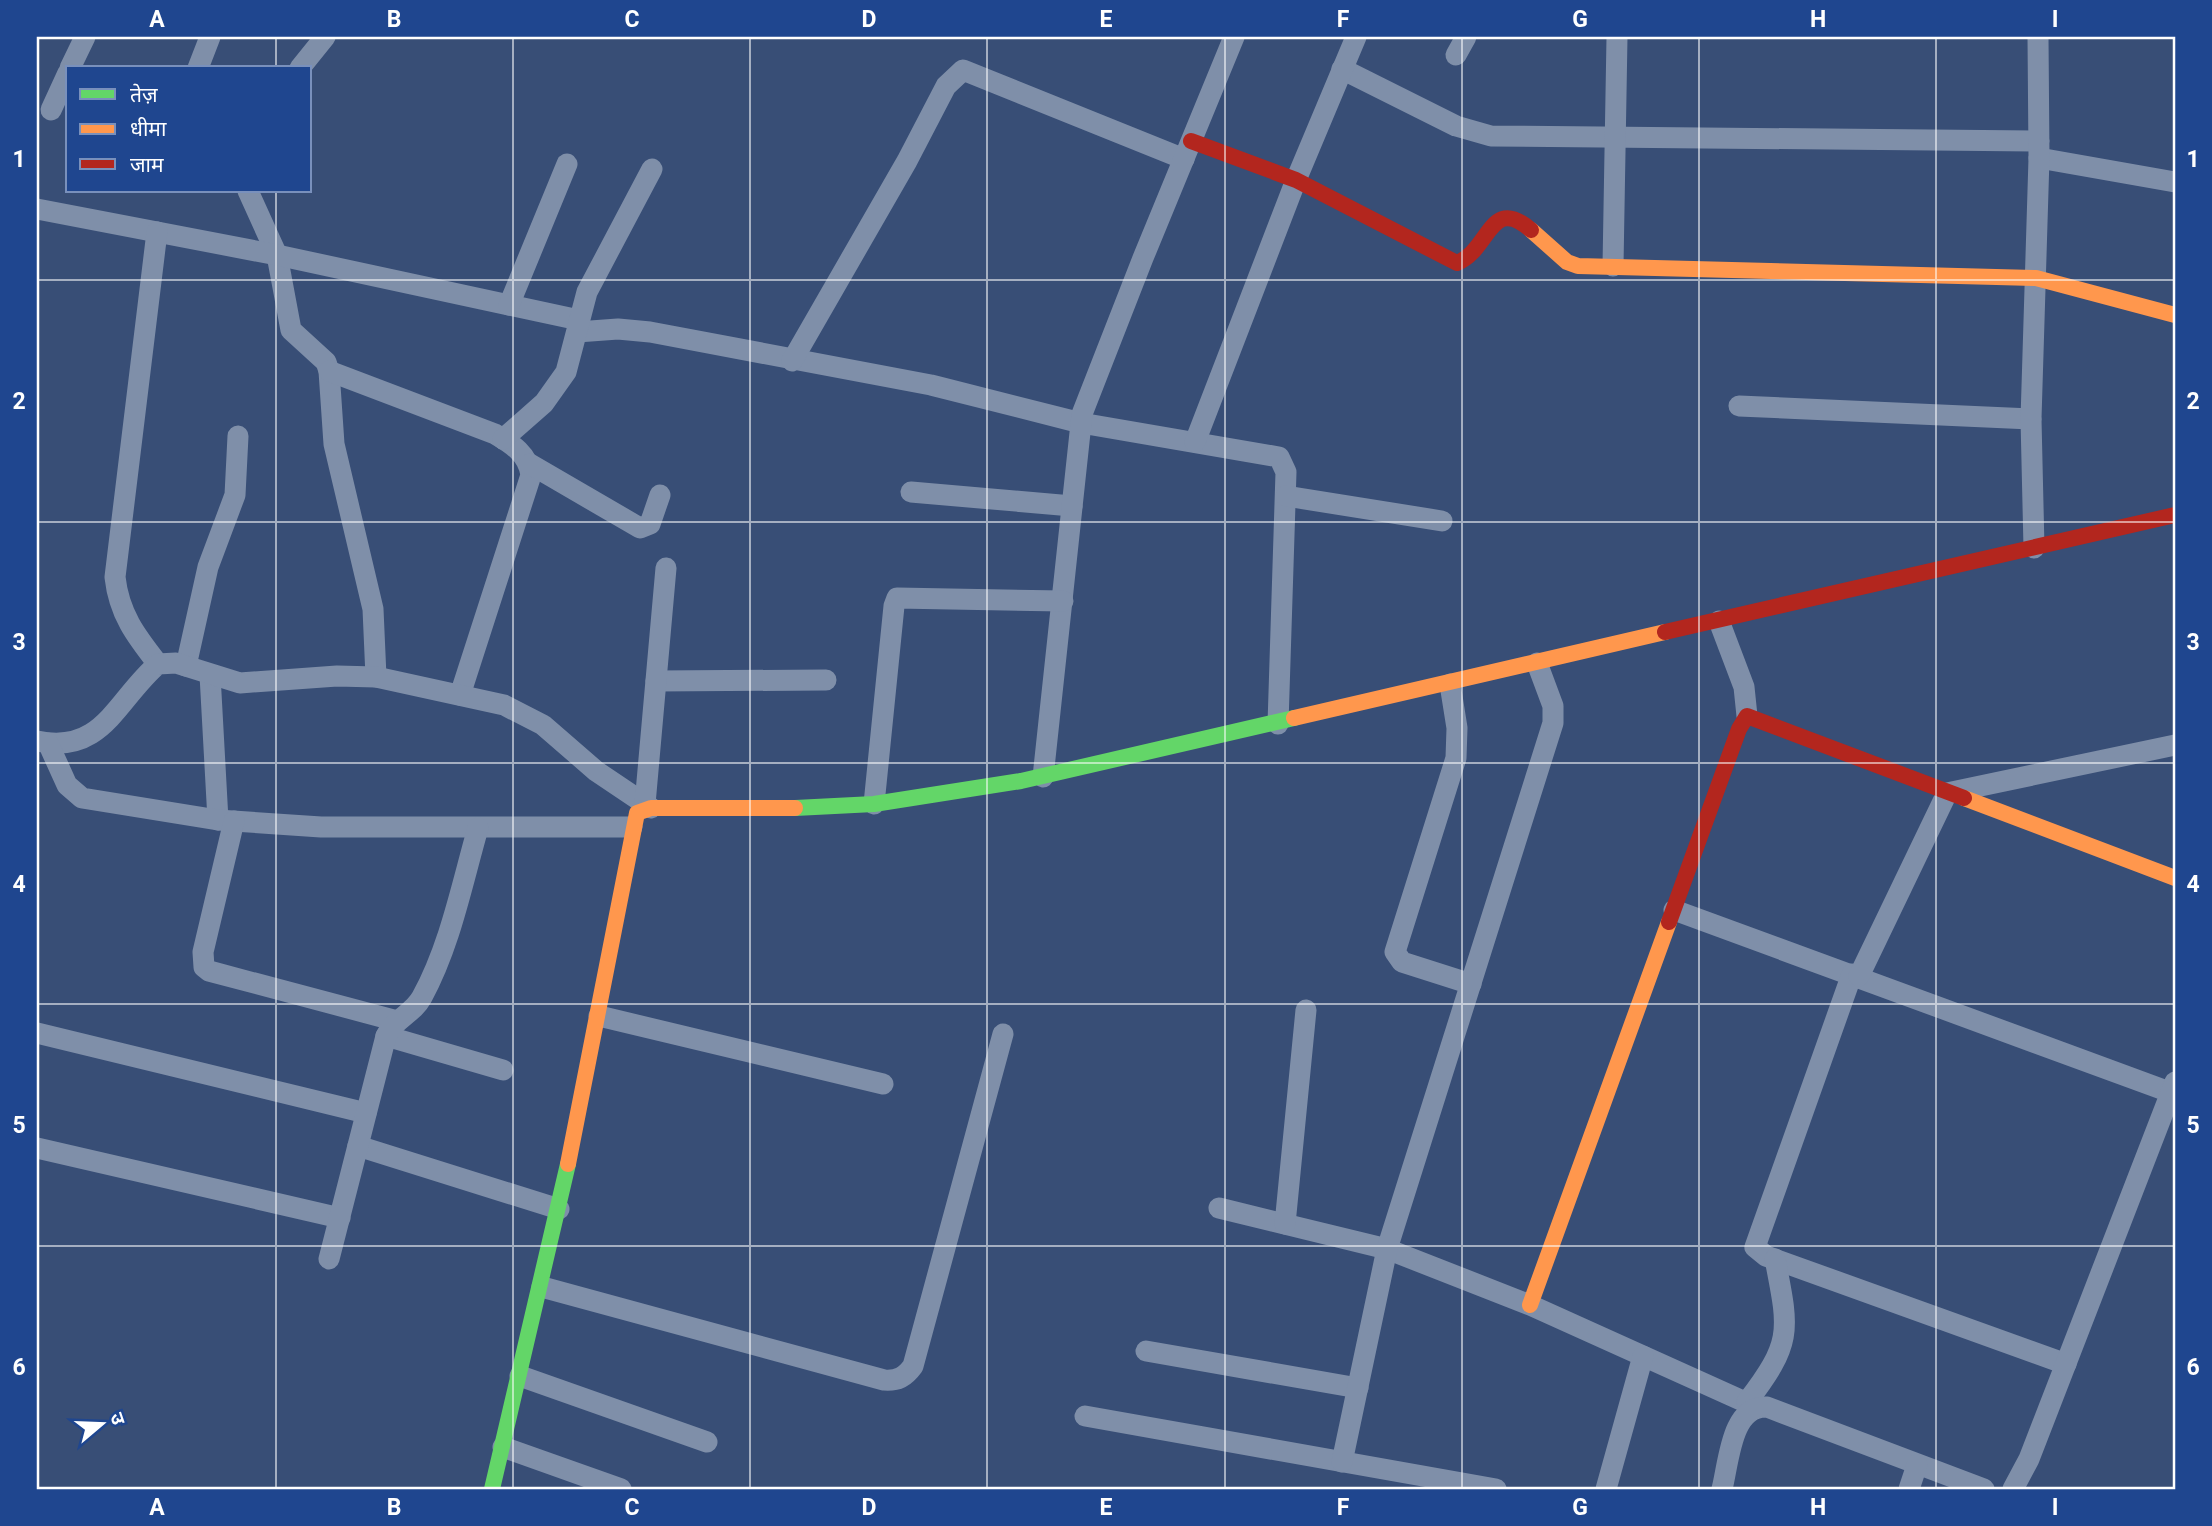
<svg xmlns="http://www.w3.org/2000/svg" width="2212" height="1526" font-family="Roboto,'Noto Sans Devanagari',sans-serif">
<rect width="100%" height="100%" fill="#384e76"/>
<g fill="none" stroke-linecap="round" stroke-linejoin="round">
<g stroke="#7f8fa9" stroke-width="21">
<path d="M1456 55 1466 37"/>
<path d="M70 68 85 37"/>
<path d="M198 68 210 37"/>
<path d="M300 68 325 37"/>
<path d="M1342 69 1456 126 1491 136 2039 141"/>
<path d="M51 110 68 73"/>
<path d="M2039 158 2175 182"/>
<path d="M248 191 277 255 291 330 326 362 329 371 334 444 373 609 376 677"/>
<path d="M37 209 277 255 579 320"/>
<path d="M157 232 115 577C119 614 136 636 158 664"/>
<path d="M1613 266 1617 37"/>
<path d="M509 305 567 164"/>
<path d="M577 332 618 329 650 332 931 385 1081 423 1279 457 1286 472 1278 724"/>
<path d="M792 361 907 161 946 86 963 70 1184 159"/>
<path d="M329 371 495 434C512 444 528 454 531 475L460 695"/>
<path d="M1739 406 2031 419"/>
<path d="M503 439 544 403 566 372 587 292 652 169"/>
<path d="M1195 442 1296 180 1356 37"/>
<path d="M530 464 640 528 650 524 660 495"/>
<path d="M911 492 1072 506"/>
<path d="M1286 496 1442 521"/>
<path d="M2034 548 2031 419 2039 158 2038 37"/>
<path d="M1719 621 1744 687 1747 716"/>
<path d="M186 666 208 567 235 495 238 436"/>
<path d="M210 675 218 820"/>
<path d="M656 681 826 680"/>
<path d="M1450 684 1457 728 1456 758 1395 952 1402 962 1471 984"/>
<path d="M37 741C103 755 116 700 158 664L176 663 240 683 337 676 376 677 504 705 543 725 596 771 651 808"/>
<path d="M48 743 67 785 82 798 218 820 321 827H632"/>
<path d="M1043 777 1082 414 1143 258 1234 37"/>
<path d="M645 804 666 568"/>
<path d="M874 804 894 606 897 598 1063 601"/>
<path d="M234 821 203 952 204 967 209 971 397 1021"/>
<path d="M1674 910 2175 1094"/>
<path d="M1852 974 1755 1247 1766 1256 2066 1364"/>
<path d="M1859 976 1947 793 2175 745"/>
<path d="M599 1016 883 1084"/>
<path d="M37 1033 366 1113"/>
<path d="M386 1036 503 1070"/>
<path d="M358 1146 559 1209"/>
<path d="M37 1148 340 1218"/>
<path d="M1219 1208 1387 1249 1530 1305 1754 1406"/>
<path d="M1285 1224 1306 1010"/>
<path d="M329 1259 386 1036C394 1019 413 1014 422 997 450 946 462 884 478 828"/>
<path d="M542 1287 884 1380C898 1381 905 1377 913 1366L1003 1034"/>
<path d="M1146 1351 1358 1388"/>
<path d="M520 1376 707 1442"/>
<path d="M1747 1402C1793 1342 1789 1331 1775 1259"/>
<path d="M1085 1416 1496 1489"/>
<path d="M503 1447 621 1489"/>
<path d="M1342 1462 1387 1249 1553 723V706L1537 663"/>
<path d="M1606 1489 1643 1356"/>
<path d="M1722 1489C1729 1462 1731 1405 1767 1407L1984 1489"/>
<path d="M1909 1489 1917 1465"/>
<path d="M2013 1489 2029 1459 2175 1082"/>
</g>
<g stroke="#63d668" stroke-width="16">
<path d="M795 808 874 804 1021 781 1294 718"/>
<path d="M492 1489 568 1164"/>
</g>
<g stroke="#ff974d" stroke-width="16">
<path d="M1531 230 1567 262 1578 266 2036 278 2175 315"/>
<path d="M1294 718 1665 632"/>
<path d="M1964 798 2175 878"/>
<path d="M568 1164 637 813 651 808H795"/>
<path d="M1530 1305 1669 922"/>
</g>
<g stroke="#b3261e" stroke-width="16">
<path d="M1191 141 1296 180 1457 263C1490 250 1490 194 1531 230"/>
<path d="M1665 632 2175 515"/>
<path d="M1669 922 1739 729 1747 716 1964 798"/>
</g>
</g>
<path fill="none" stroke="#fff" stroke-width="2" stroke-opacity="0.55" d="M276 37V68M513 37V1489M750 37V1489M987 37V1489M1225 37V1489M1462 37V1489M1699 37V1489M1936 37V1489M276 191V1489M37 280H2175M37 522H2175M37 763H2175M37 1004H2175M37 1246H2175"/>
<rect width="2212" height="1526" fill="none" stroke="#1f468f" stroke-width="77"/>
<rect x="66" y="66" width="245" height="126" fill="#1f468f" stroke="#7990bc" stroke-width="2"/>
<rect x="80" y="89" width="35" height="10" fill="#63d668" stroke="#7990bc" stroke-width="2"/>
<text x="130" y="102" font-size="21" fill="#ffffff">तेज़</text>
<rect x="80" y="124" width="35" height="10" fill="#ff974d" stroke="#7990bc" stroke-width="2"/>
<text x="130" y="136" font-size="21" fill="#ffffff">धीमा</text>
<rect x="80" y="159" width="35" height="10" fill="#b3261e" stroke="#7990bc" stroke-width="2"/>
<text x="130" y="172" font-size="21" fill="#ffffff">जाम</text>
<g transform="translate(102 1424) rotate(71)" stroke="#1f468f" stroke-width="5" paint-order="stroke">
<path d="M0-5L12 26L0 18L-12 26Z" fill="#ffffff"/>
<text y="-10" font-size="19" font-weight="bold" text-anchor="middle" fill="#ffffff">उ</text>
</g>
<rect x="38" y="38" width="2136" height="1450" fill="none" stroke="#fff" stroke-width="2.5"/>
<g font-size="23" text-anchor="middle" font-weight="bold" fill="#fff">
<text x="157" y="27">A</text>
<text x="394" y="27">B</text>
<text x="632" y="27">C</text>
<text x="869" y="27">D</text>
<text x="1106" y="27">E</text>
<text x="1343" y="27">F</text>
<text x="1580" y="27">G</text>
<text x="1818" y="27">H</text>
<text x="2055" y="27">I</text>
<text x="19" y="167">1</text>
<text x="2193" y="167">1</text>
<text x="19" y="409">2</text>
<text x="2193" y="409">2</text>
<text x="19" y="650">3</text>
<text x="2193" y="650">3</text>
<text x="19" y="892">4</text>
<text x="2193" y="892">4</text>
<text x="19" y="1133">5</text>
<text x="2193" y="1133">5</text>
<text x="19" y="1375">6</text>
<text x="2193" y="1375">6</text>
<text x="157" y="1515">A</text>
<text x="394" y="1515">B</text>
<text x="632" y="1515">C</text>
<text x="869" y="1515">D</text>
<text x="1106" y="1515">E</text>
<text x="1343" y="1515">F</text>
<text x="1580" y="1515">G</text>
<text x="1818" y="1515">H</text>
<text x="2055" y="1515">I</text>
</g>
</svg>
